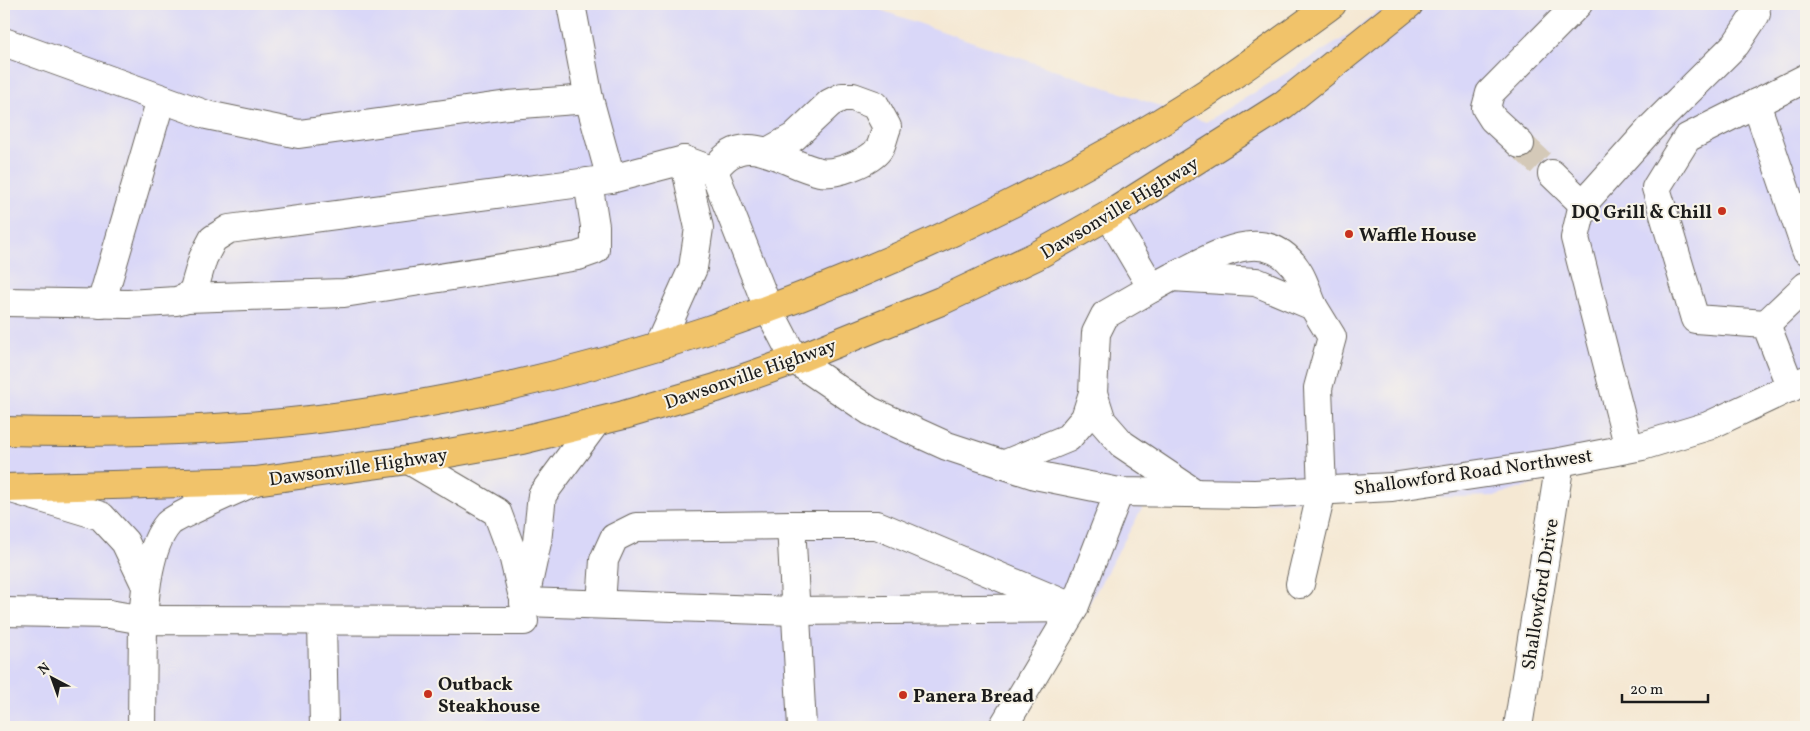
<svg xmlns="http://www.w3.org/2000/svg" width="1810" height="731" font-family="Vollkorn,serif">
<rect width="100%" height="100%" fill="#f7f3e8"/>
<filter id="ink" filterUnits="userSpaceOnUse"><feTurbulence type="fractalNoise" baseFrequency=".02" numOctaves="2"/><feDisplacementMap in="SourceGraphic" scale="10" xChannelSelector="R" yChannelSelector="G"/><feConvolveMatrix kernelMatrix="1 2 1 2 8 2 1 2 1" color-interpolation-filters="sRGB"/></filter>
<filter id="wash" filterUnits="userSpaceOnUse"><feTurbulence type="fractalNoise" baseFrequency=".0096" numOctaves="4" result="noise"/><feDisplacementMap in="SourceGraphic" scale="20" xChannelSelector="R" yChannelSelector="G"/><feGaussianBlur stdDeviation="1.12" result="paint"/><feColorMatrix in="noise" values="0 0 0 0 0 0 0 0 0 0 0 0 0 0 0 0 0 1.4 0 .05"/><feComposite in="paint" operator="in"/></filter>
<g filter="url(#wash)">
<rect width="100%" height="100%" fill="#f5e8d3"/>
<path fill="#d9d7f8" d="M4 4H863L1206 122 1352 33 1386 4H1806V396L1497 496 1144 505 1021 727H4Z"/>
</g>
<g filter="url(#ink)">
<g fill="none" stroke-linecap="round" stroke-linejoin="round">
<path stroke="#d4c9b8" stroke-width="28" stroke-dasharray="28 14" stroke-linecap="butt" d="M1520 144 1552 174"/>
<g stroke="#68635c" stroke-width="30">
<g id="minor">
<path d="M571 4 589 99 611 179 684 160 714 171 768 308 795 360 870 411 947 446 1035 475 1119 492 1255 494 1392 487 1560 462 1642 446 1708 426 1806 380"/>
<path d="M4 42 207 115 299 134 508 105 589 99"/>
<path d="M1756 103 1806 250"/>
<path d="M1520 144 1493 119 1486 108 1490 93 1578 4"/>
<path d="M714 171C744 125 782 164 820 172 835 175 870 162 879 149 883 143 884 134 887 127L875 105 853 97H842L830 103 794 137 769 151"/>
<path d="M1552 174 1583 204 1652 127 1736 44 1756 14 1755 4"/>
<path d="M1583 204 1575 238 1629 448"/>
<path d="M1109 215 1152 288 1172 277 1256 282 1313 306 1332 337 1318 388 1322 490 1300 584"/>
<path d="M1175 276C1215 256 1267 221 1299 273 1305 283 1308 295 1313 306"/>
<path d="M187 298 344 293 578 256 595 250V226L588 182"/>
<path d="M4 302 128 304 176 301 187 298 194 289 203 258 213 239 229 229 611 179"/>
<path d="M101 304 161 99"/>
<path d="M1766 324 1806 286"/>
<path d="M658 346 693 268 699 228 684 160"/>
<path d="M1791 388 1766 324 1695 319 1656 188 1687 138 1806 78"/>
<path d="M1093 393 1096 333 1105 315 1152 288"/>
<path d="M409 460 497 512 513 555 522 593"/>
<path d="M1003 465 1068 438 1085 418 1093 393 1102 421 1122 444 1195 493"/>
<path d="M15 490 101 516 125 542 146 586"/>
<path d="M524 602 795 611 1074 608 1119 492"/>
<path d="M524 602 537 542 542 495 596 422"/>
<path d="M601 604 604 560 614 538 636 527 791 525"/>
<path d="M4 612 109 614 143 620C145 592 149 546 168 524 175 516 241 488 255 481"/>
<path d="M322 621 324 727"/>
<path d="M142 727 143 620 524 621"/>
<path d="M802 727 791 525H877L1074 608 1003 727"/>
<path d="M1518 727 1560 462"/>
</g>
</g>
<g stroke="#68635c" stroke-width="30">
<g id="major">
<path d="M4 431C85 433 166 432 247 426 558 402 868 291 1137 136 1205 97 1269 50 1332 4"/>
<path d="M4 488 255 481 409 460 522 440 624 415 716 388 795 360 941 301 1036 256 1109 215 1283 105 1409 4"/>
</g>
</g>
<use href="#minor" stroke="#fff" stroke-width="28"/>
<use href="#major" stroke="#f1c36a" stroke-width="28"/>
</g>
</g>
<g fill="#c8321e" stroke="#f7f3e8" stroke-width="2">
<circle cx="1722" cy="211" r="5"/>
<circle cx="1349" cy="234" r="5"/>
<circle cx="428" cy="694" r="5"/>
<circle cx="903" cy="695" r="5"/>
</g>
<g text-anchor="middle" stroke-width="4" stroke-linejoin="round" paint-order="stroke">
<g font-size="19" fill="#1c1c1c" stroke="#f7f3e8">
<text transform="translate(1119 207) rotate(-31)" y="7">Dawsonville Highway</text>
<text transform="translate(750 373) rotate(-19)" y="7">Dawsonville Highway</text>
<text transform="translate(358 466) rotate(-8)" y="7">Dawsonville Highway</text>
<text transform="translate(1473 471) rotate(-8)" y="7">Shallowford Road Northwest</text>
<text transform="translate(1539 594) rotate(-81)" y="7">Shallowford Drive</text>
</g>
<g font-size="19" font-weight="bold" fill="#1c1c1c" stroke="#f7f3e8" text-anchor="start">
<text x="1712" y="218" text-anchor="end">DQ Grill &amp; Chill</text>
<text x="1359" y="241">Waffle House</text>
<text x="438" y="690">Outback<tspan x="438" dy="22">Steakhouse</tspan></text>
<text x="913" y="702">Panera Bread</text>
</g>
</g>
<rect width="1810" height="731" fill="none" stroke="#f7f3e8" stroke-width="20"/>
<g transform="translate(52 678) rotate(319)" stroke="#f7f3e8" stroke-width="4" paint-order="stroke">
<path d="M0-4L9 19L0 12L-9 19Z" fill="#1c1c1c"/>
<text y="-8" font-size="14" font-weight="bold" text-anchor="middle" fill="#1c1c1c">N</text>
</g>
<path d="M1622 694v8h86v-8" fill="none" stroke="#1c1c1c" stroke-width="2.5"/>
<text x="1630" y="694" font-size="15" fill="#1c1c1c" stroke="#f7f3e8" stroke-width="4" paint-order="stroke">20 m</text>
</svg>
